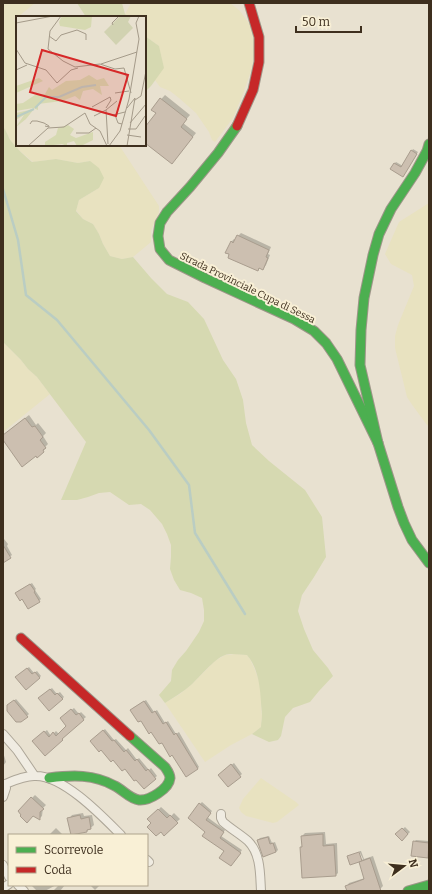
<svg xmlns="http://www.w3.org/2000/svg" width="432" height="894" font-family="Bitter,serif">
<rect width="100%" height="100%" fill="#e8e1d0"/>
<g fill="#e8e2c0">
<path d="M3 3H35L14 20 17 26V145H119L159 206V213L155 221 151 231V242L133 257 122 259 110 256 103 244 99 234 93 224 83 219 76 210 79 200 99 188 90 161 78 163 56 159 33 162 19 150 11 141 6 131 3 127Z"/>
<path d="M131 3H230L240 11 253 29 255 49 252 68 243 94 233 118 215 142 212 140 209 132 196 113 179 98 170 91 160 87 155 80 159 46 145 36V17H128L125 14Z"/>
<path d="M429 203V426L427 425 413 406 407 397 395 348V336L398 325 414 286 412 275 391 264 385 254 399 222Z"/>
<path d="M3 342 21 360 28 369 37 377 50 394 3 432Z"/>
<path d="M236 654 247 655 250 659 255 670 259 681 261 692V704L262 716 261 727 252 734 231 745 205 762 165 703 180 694 192 684 215 661 225 655Z"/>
<path d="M261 778 296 802 299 805 277 822 273 823 246 816 241 812 239 808 243 799Z"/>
</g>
<g fill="#d6d9b1">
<path d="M77 3H122L125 14 128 17H86Z"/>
<path d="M145 36 159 46 164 68 151 86 145 92Z"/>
<path d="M3 127C7 131 8 137 11 141 17 149 25 156 32 162L56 159 78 163 90 161 99 168 104 178 99 188 79 200 76 211 83 219 93 224 99 234 103 244 110 256 122 259 133 257 151 278 167 294 188 302 204 319 223 360 236 379 243 400 246 423 252 445 269 461 305 490 322 517 326 557 314 577 302 595 298 611 304 629 313 650 328 668 333 676 319 691 310 702 293 708 285 717 281 736 278 740 269 742 252 734 261 727C261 723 262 719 262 715 262 711 261 706 261 702 260 686 258 668 247 655 240 655 231 653 225 655 214 659 200 677 191 685 183 692 174 697 165 703L159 695 171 681 172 670 178 660 186 651 199 632 204 621V610L202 598 191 593 180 590 174 580 170 569 171 557V545L167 534 162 524 150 510 141 504 129 505 110 492 99 493 88 497 77 500H61L86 442 37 377 28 369 21 360 3 342Z"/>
</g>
<g fill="#0003">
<path d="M165 95 190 115 183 123 196 133 175 159 145 142V128L157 113 152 109Z"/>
<path d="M413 149 418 152 403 176 394 164 396 162 403 166Z"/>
<path d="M241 233 271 247 268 254 270 255 266 265 263 269 260 267 258 270 231 242 234 239 236 240 238 236Z"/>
<path d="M29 415 36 425 38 423 46 433 43 436 48 444 45 447 46 448 43 451 36 455 3 438V436L5 434Z"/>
<path d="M3 539H4L8 544 7 546 12 555 3 562Z"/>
<path d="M32 583 36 589 35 590 41 599 39 601 18 591Z"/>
<path d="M29 667 34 673 37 671 41 676 39 678 18 675Z"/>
<path d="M52 688 57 694 60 692 64 697 62 699 41 696Z"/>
<path d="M16 699 29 714 21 721 8 706Z"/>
<path d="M146 700 154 712 157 710 165 723 168 721 176 734 179 732 199 767 197 769 173 754 133 708Z"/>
<path d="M74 708 79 714 81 712 86 717 63 736 64 737 45 755 35 740 47 730 51 736 56 731 59 734 67 726 63 717Z"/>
<path d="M105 729 114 740 116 739 126 750 128 748 137 760 139 758 149 770 151 768 157 776 144 787 125 768 113 759 94 739Z"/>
<path d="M3 752 6 762 3 766Z"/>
<path d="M234 763 242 774 228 786 221 773Z"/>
<path d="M35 795 46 805 43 808 42 816 39 819 33 815H23L19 811Z"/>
<path d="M202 802 212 811 207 817 225 830 221 836 242 850 233 863 226 851 206 831 200 804Z"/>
<path d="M161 807 171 816 174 813 180 819 164 834 149 819Z"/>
<path d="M83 813 84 816 92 815 94 825 87 831 69 819 72 815Z"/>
<path d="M405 827 410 832 403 839 397 834Z"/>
<path d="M56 828 63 835H49Z"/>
<path d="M325 832 326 844 337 843 338 873 336 875 301 848 302 846V836L305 833Z"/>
<path d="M269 836 272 843 275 842 278 850 276 852 258 840 260 838Z"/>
<path d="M416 840 429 841V855L427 857 414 842Z"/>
<path d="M359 851H361L364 859 373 856 383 886 380 889 374 891H348L347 886 349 883 365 878 360 862 363 859Z"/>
<path d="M31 885H56L45 891H37Z"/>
<path d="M59 885H65L60 891H53Z"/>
<path d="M90 885H100L95 890Z"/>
</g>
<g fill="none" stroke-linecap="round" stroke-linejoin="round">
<path stroke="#bacdc3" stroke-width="2.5" d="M3 189 18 240 26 295 57 320 149 430 189 485 195 533 245 614"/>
</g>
<g fill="#ccbfb0" stroke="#a99d8e">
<path d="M160 98 187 119 181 127 193 137 172 164 145 143V127L156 113 151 110Z"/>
<path d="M411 150 417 154 403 177 390 169 394 163 401 167Z"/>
<path d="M237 235 269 250 266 257 268 258 263 270 259 268 258 271 228 258 229 254 225 253 231 241 233 243Z"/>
<path d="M25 418 32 427 35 426 43 437 40 440 46 448 43 450 44 452 37 458 36 456 22 467 3 440V435Z"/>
<path d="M3 545 11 558 3 563Z"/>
<path d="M30 584 35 591 34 592 40 602 28 609 22 599 20 601 15 593Z"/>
<path d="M27 668 32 674 35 672 40 678 26 690 15 677Z"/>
<path d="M50 689 55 695 57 693 63 699 49 711 38 698Z"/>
<path d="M14 700 28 717 21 722H16L7 711V705Z"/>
<path d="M144 701 152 713 155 711 163 724 166 722 174 735 176 733 198 769 186 777 172 755 170 757 162 743 159 744 151 732 149 734 141 721 138 722 130 710Z"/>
<path d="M71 709 76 715 79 713 84 720 62 739 63 740 45 756 32 741 44 731 49 737 53 732 56 736 66 726 60 718Z"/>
<path d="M103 730 112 741 114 740 124 752 126 750 135 761 137 759 146 771 148 769 156 779 144 789 136 780 134 781 125 769 122 771 113 760 111 762 101 750 99 752 90 741Z"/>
<path d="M231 764 241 777 228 787 218 775Z"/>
<path d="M31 797 44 809 40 812V820L33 816 27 823 20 816 21 815 18 811Z"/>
<path d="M199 803 211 813 206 820 224 832 220 838 241 853 231 866 219 858 224 851 202 836 205 832 188 818Z"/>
<path d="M158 809 167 818 170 815 178 823 164 836 161 832 156 836 147 827 151 823 147 819Z"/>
<path d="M80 815 81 819 89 817 91 829 87 830V832L71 835 67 818Z"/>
<path d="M402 828 408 834 402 841 395 834Z"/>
<path d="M323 834V846L334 845 336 876 302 878 300 847H302L301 836Z"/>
<path d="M268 837 270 844 273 843 276 852 263 857 257 840Z"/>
<path d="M413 841 429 843 428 858 411 856Z"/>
<path d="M359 852 362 861 350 865 347 856Z"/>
<path d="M370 858 381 891H347L345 886 364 879 359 862Z"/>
</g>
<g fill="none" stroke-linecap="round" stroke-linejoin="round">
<g stroke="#ada698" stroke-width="10">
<g id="street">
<path d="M3 734 17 750 34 775"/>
<path d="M3 785C13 781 25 775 36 776 64 776 102 816 121 835"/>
<path d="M3 797 6 788 5 784"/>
<path d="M221 814V818L223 822C231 829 240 834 248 841 261 854 260 874 261 891"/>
<path d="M147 860 149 862"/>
<path d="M3 865 9 877"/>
<path d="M18 885 24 891"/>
<path d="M3 888 9 884"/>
</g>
</g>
<g stroke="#9d9588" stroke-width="11">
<g id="fast">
<path d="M237 126 218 153 190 187 167 212 160 223 158 236 160 249 169 260 205 278 294 319 314 331 326 343 337 359 378 443"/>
<path d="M429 144 427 151 415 173 391 209 379 234 373 255 364 298 361 330 360 365 378 443 398 507 404 523 412 540 429 563"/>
<path d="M49 778C72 775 94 774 115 786 123 790 130 799 139 800 149 801 169 789 170 778 170 774 167 770 165 767L130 736"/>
<path d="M408 891 429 885"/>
</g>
</g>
<g stroke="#9d9588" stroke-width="11">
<g id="jam">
<path d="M237 126 253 90 259 62V37L249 3"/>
<path d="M21 638 130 736"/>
</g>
</g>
<use href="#street" stroke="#f0ece2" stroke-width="8"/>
<use href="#fast" stroke="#4caf50" stroke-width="9"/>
<use href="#jam" stroke="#c62828" stroke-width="9"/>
</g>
<g text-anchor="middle" stroke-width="4" stroke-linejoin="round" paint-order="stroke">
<g font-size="10" fill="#3e2f1e" stroke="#f9f0d6">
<text transform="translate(248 287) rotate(26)" y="4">Strada Provinciale Cupa di Sessa</text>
</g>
</g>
<g transform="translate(16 16)">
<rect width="130" height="130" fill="#e8e1d0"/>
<path d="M46 0H76L75 11 69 14 44 10 43 6ZM73 59 81 64 88 62 93 70H84L86 79 77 73 67 75 64 84 59 80 46 85 22 88V94L17 92 0 95V88L7 87 19 79 29 78 33 71 36 74 50 65 64 64ZM23 62 27 65 0 77V70ZM18 93 10 103 0 111 8 99 0 104V97ZM52 109 58 113 54 119 60 122 77 116V124L65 130H61L58 125 51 127V130L46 128 29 130V126L40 119 42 112Z" fill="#d6d9b1"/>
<path d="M104 0H115L112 6 117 12 100 29 88 16Z" fill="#d1d2b1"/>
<path fill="none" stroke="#bacdc3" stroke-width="2" d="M19 92 30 81H43L66 71 80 69M0 101 18 93"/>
<path fill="none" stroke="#a49a89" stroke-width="1" d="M45 0 34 15 32 33 47 45 59 51 84 48 99 53 108 52 115 77M0 7 37 0M97 9 96 7 103 0M33 20 40 25 45 19 61 14 70 18V24M0 33 9 47 30 54 41 67 55 54 62 52M85 48 121 36M0 54 11 49M99 77 113 75M119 84 125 80 130 55M76 91 94 81 95 84 90 92M90 97 97 99 109 96M99 99 102 107 106 108M78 100 90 94M114 107 130 88M14 108 16 105H21L28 107 33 110V111L29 110M112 113H120L129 100M60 117H73L80 112M111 119 125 121M92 128 90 94 101 85M12 130 32 112 48 111 69 97 74 108 84 115 91 130M93 130 104 115 113 83 123 23 120 7 123 0M111 130 119 82 111 92"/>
<path fill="#d62828" fill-opacity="0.15" stroke="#d62828" stroke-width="2" d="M26 34 112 59 100 100 14 76Z"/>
<rect width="130" height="130" fill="none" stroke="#3e2f1e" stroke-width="2"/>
</g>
<rect width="432" height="894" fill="none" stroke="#3e2f1e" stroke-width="8"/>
<rect x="8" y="834" width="140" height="52" fill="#f9f0d6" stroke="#aea38c"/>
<rect x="16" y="847" width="20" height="6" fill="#4caf50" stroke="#aea38c"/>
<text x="44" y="854" font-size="12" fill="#3e2f1e">Scorrevole</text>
<rect x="16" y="867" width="20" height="6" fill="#c62828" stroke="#aea38c"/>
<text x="44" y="874" font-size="12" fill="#3e2f1e">Coda</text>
<g transform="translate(404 866) rotate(74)" stroke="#f9f0d6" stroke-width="3" paint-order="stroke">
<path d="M0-3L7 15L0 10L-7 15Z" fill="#3e2f1e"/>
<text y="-6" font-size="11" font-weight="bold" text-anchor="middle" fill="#3e2f1e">N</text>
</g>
<path d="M296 26v6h65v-6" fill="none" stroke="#3e2f1e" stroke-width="2"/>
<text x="302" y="26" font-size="12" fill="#3e2f1e" stroke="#f9f0d6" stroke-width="3" paint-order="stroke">50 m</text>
</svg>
